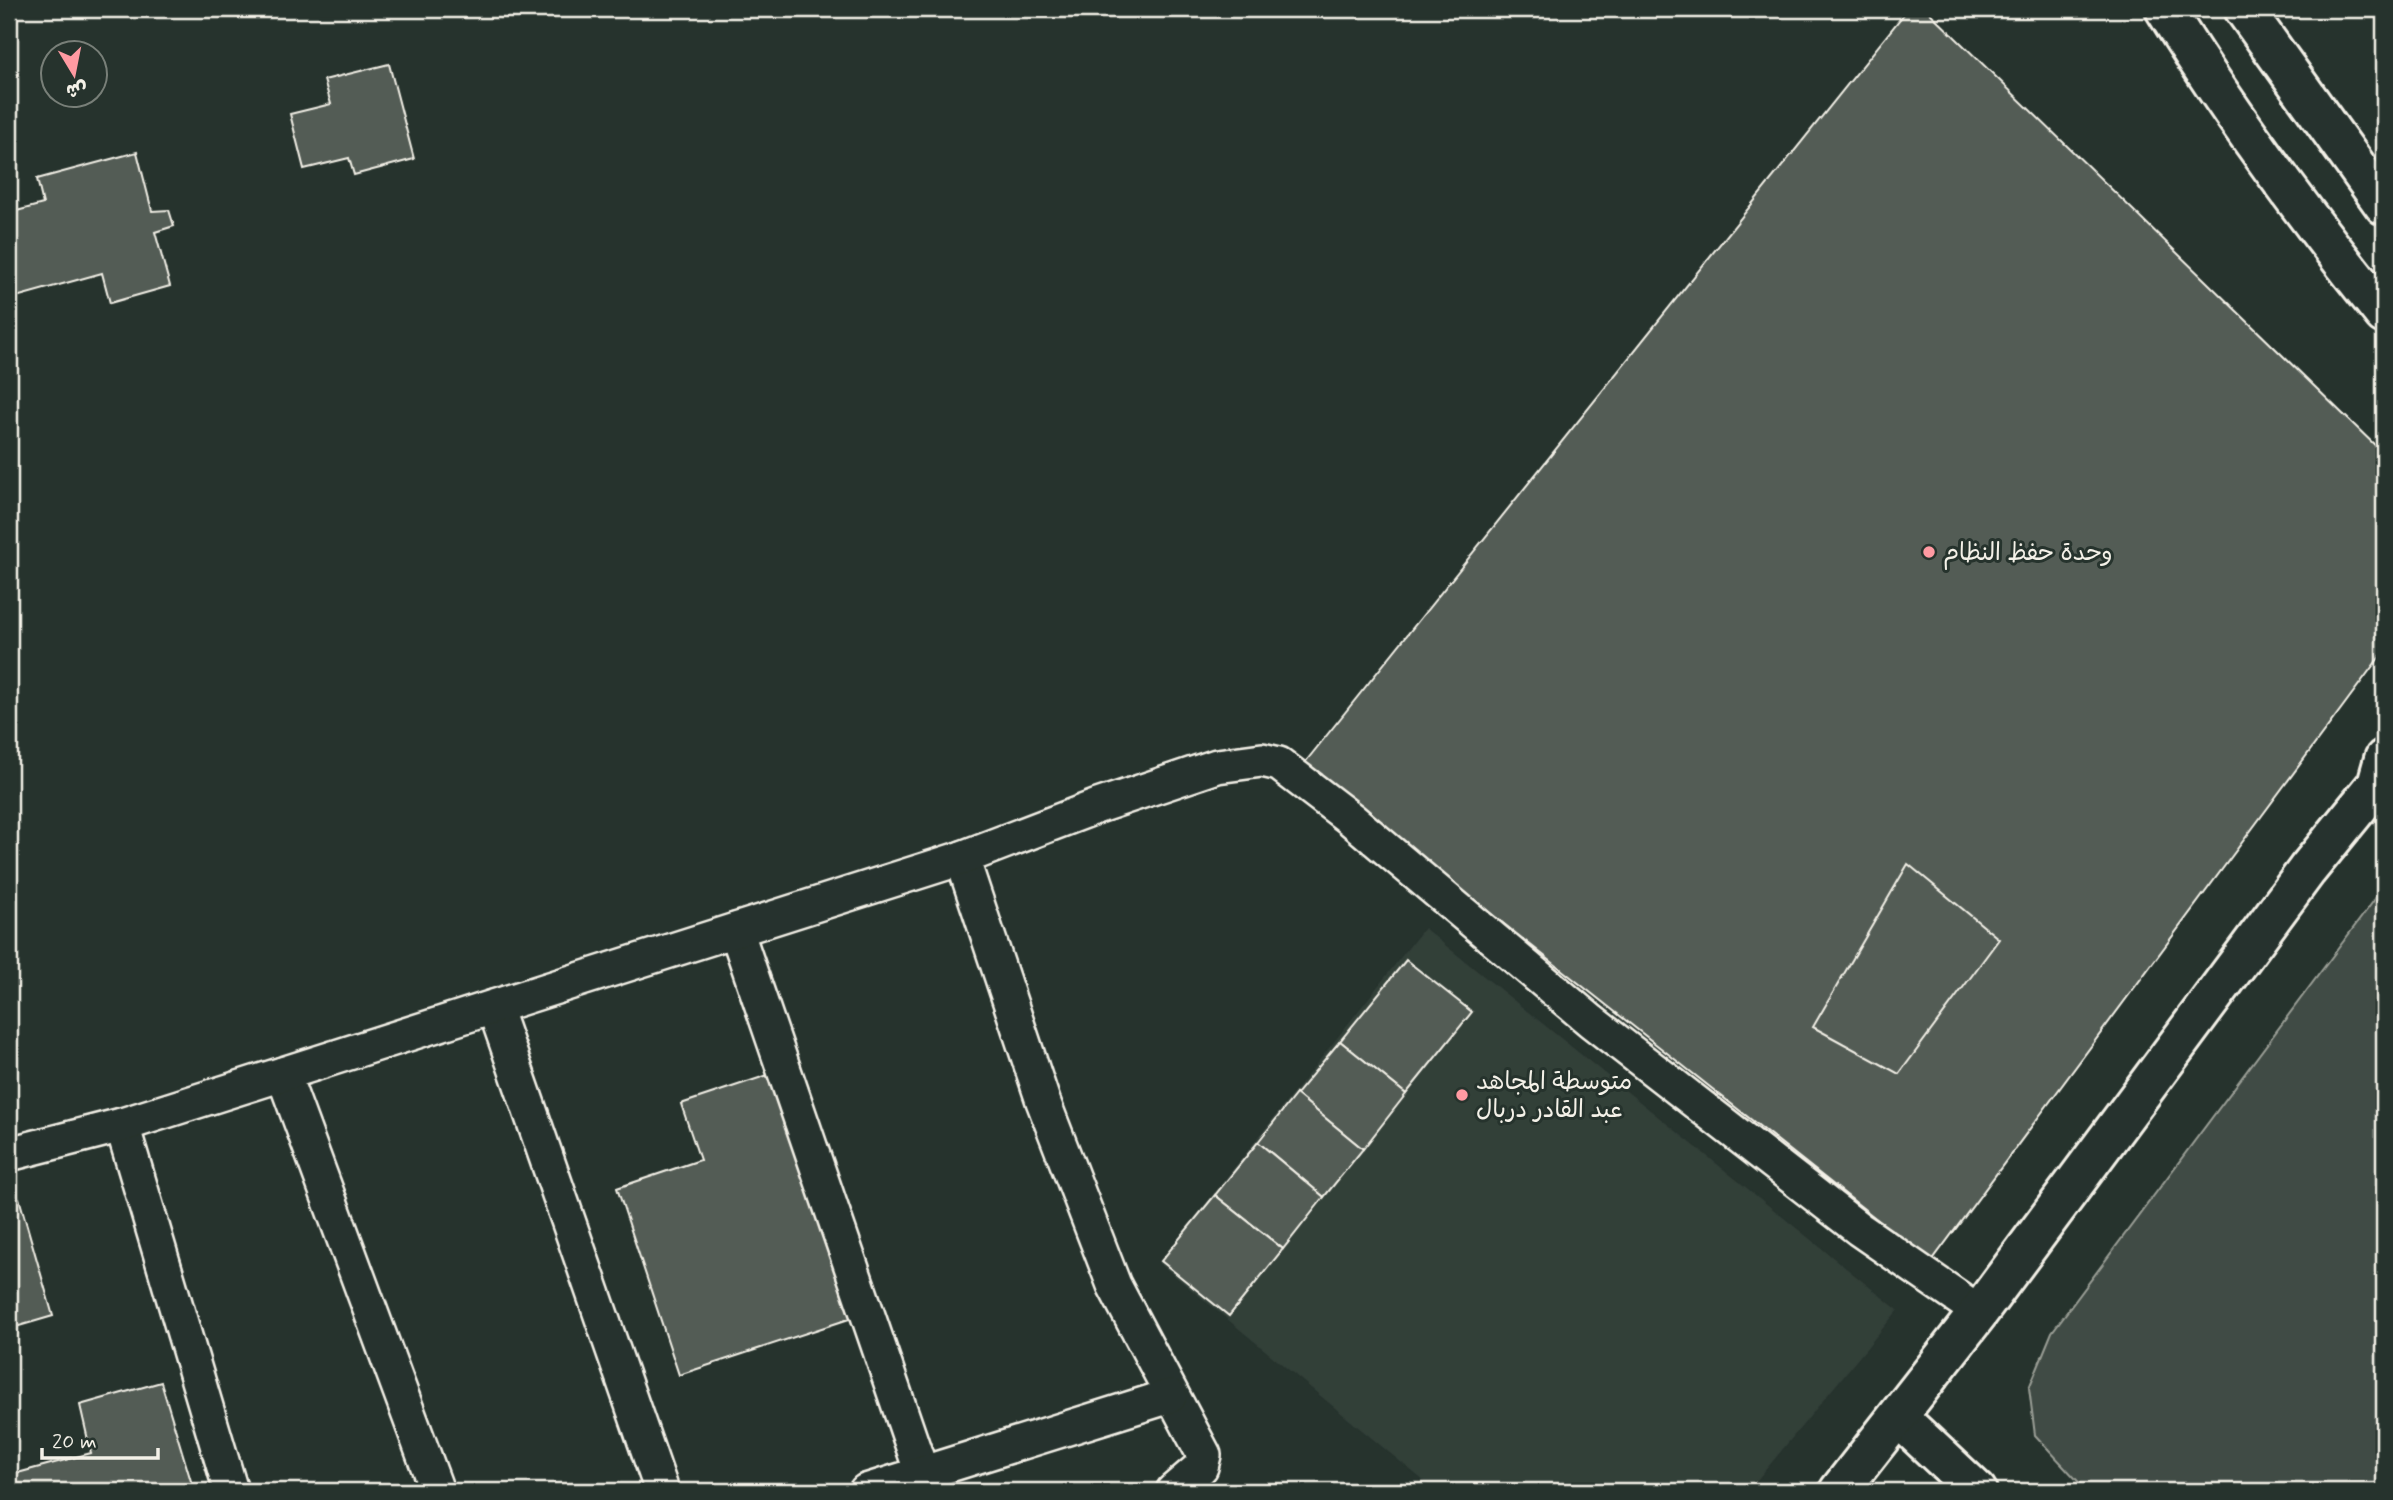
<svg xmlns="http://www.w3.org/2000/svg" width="2393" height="1500" font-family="Mynerve,'Playpen Sans Arabic',sans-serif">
<rect width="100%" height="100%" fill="#26332d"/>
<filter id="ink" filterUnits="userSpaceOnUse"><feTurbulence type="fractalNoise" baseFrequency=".0143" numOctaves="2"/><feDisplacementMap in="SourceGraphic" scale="14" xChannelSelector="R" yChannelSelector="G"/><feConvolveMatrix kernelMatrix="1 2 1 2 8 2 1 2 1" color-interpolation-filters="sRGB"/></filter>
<g filter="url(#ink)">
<path fill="#333f39" d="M1424 928 1898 1310 1748 1491H1436L1159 1263Z"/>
<path fill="#414b45" stroke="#9a9e96" stroke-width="2" d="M2384 887V1490L2087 1491 2035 1435 2029 1388 2052 1332Z"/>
<g fill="#525c55" stroke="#f4f1e8" stroke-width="2">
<path d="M1908 9H1926L2384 454V651L1931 1262 1303 765Z"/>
<path d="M389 64 414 159 354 175 349 158 304 169 290 114 331 104 324 80Z"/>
<path d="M137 152 152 211 169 210 174 226 155 232 170 286 110 303 102 273 9 299V213L43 204 37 179Z"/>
<path d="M1908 864 1999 939 1899 1074 1813 1027Z"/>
<path d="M1406 960 1472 1012 1406 1094 1340 1041Z"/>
<path d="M1340 1041 1406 1094 1363 1149 1296 1094Z"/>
<path d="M771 1074 852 1318 679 1375 617 1188 700 1160 681 1104Z"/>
<path d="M1296 1094 1363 1149 1324 1197 1258 1142Z"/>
<path d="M1258 1142 1324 1197 1283 1249 1215 1195Z"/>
<path d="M1215 1195 1283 1249 1229 1316 1161 1261Z"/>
<path d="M19 1198 53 1316 9 1329V1201Z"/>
<path d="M161 1382 194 1491H19L14 1474 91 1453 80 1405Z"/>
</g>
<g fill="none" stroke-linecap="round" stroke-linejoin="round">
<g stroke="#f4f1e8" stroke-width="38">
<g id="street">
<path d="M962 858 1043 1101 1114 1285 1204 1455 1201 1467 1173 1491"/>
<path d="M736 930 928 1491"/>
<path d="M494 1007 662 1491"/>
<path d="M283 1074 437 1491"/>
<path d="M122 1125 231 1491"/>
<path d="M9 1154 122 1125 962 858 1098 806 1217 766 1262 760 1279 764 1351 819 1591 1021 1859 1229 1979 1312"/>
<path d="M866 1491 1170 1396"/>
</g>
</g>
<g stroke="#f4f1e8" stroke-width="44">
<g id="secondary">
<path d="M1898 1417 1977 1491"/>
<path d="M1839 1491 1979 1312 2307 870 2377 784 2384 759"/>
</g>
</g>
<g stroke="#f4f1e8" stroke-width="44">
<g id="highway">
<path d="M2165 9C2231 116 2305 216 2384 314"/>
<path d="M2244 9 2384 205"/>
</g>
</g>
<use href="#street" stroke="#26332d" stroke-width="33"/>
<use href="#secondary" stroke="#26332d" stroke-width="38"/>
<use href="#highway" stroke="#26332d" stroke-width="38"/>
</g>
</g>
<g fill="#ff9aa2" stroke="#26332d" stroke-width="2.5">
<circle cx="1929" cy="552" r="7"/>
<circle cx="1462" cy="1095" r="7"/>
</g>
<g text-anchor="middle" stroke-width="6" stroke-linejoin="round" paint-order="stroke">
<g font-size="24" fill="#f4f1e8" stroke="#26332d" text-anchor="start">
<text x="1943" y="560">وحدة حفظ النظام</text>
<text x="1476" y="1089">متوسطة المجاهد<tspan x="1476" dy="28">عبد القادر دربال</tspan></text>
</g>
</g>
<rect width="2393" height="1500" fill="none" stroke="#26332d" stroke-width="35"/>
<rect x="18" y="18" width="2358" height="1465" fill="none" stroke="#f4f1e8" stroke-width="2.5" filter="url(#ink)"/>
<g transform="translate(74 74) rotate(170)"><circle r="33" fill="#26332d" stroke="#787f78" stroke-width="2"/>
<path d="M0-5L12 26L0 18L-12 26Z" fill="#ff9aa2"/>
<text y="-10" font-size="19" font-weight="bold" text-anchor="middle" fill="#f4f1e8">ش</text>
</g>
<path d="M42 1448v10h116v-10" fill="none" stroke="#f4f1e8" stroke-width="3.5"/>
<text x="52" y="1448" font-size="21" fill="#f4f1e8" stroke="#26332d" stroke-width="5" paint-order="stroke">20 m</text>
</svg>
